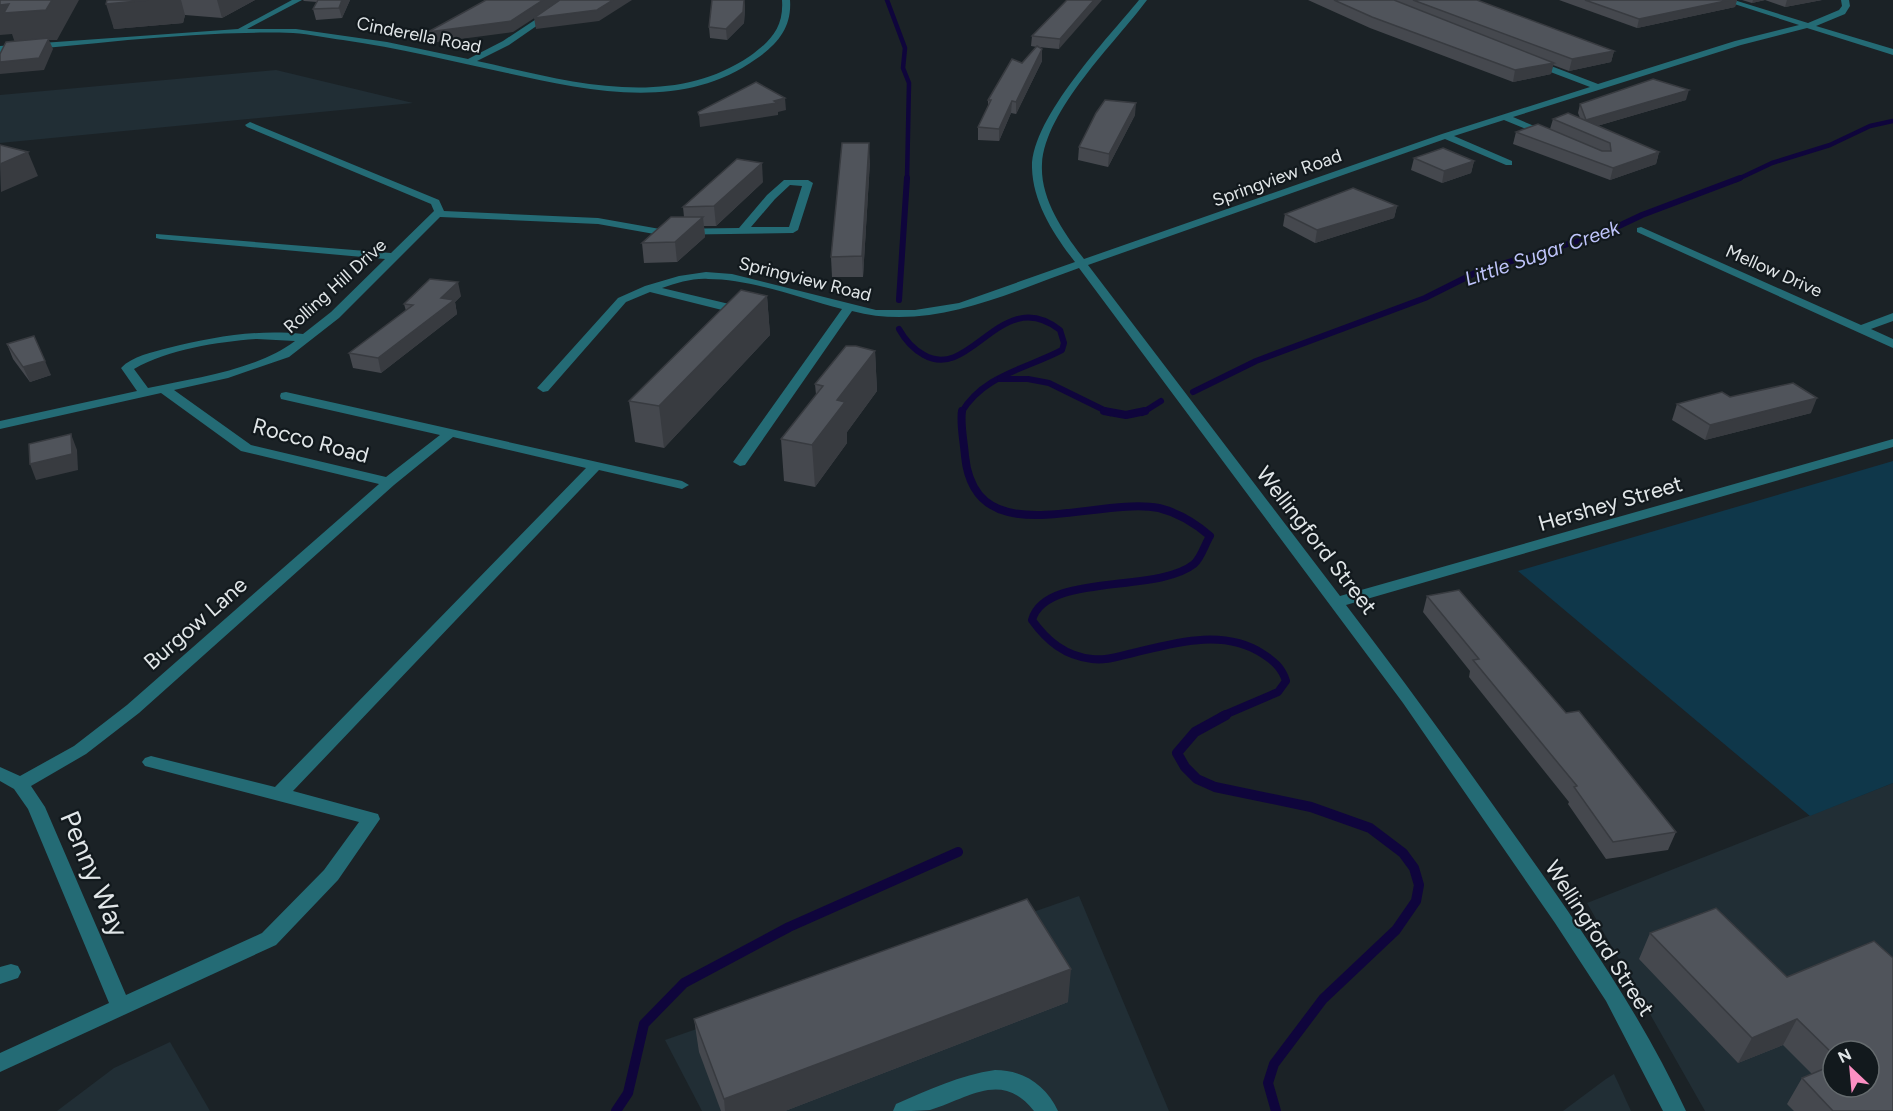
<svg xmlns="http://www.w3.org/2000/svg" width="1893" height="1111" font-family="Figtree,sans-serif">
<rect width="100%" height="100%" fill="#1b2226"/>
<g fill="#212e35" fill-rule="evenodd">
<path d="M276 70 413 103 0 143V95Z"/>
<path d="M1893 783V1111H1705L1587 903ZM1833 1051H1869V1087H1833Z"/>
<path d="M1079 896 1169 1111H702L665 1040Z"/>
<path d="M170 1042 210 1111H57L114 1068Z"/>
<path d="M1614 1074 1631 1111H1563L1606 1079Z"/>
</g>
<path fill="#0f374a" d="M1893 461V783L1810 816 1518 571Z"/>
<g fill="none" stroke-linecap="round" stroke-linejoin="round">
<g stroke="#0f053c" stroke-width="4.5">
<path d="M887 0 905 48 903 68 909 83 907 180"/>
<path d="M1736 180 1772 163 1830 145 1870 126 1893 121"/>
</g>
<g stroke="#0f053c" stroke-width="6">
<path d="M899 300 907 178"/>
<path d="M899 329C905 340 913 349 924 355 971 382 1001 284 1060 330L1064 343 1062 350C1026 369 983 375 961 413"/>
<path d="M1000 379H1028L1049 383 1110 413"/>
<path d="M1193 392 1256 361 1425 298 1479 271 1604 233 1642 215 1740 178"/>
<path d="M1142 413 1161 401"/>
</g>
<g stroke="#0f053c" stroke-width="8">
<path d="M962 411C960 425 964 442 965 456 975 556 1094 496 1159 508 1179 513 1194 522 1210 536 1205 544 1201 558 1194 564 1157 594 1045 572 1032 620 1047 641 1065 656 1092 659 1106 661 1119 656 1133 653 1174 643 1224 628 1263 654 1274 661 1282 668 1286 681L1278 692 1222 716"/>
<path d="M1104 411 1126 415 1145 411"/>
</g>
<g stroke="#0f053c" stroke-width="10">
<path d="M1226 715 1195 732 1177 753 1185 767 1197 779 1215 787 1311 807 1370 828 1403 853 1414 868 1419 885 1416 901 1396 930 1323 999 1274 1064 1268 1083 1276 1111"/>
<path d="M616 1111 628 1093 644 1024 684 983 789 927 958 852"/>
</g>
<g fill="#246b75" fill-rule="evenodd">
<path d="M292 0H302L247 29H296L387 42 468 59 503 41 565 0H574L509 45 477 61C565 80 668 112 750 56 771 41 784 27 782 0H790C792 27 778 44 756 59 682 112 589 91 507 73 452 61 398 48 343 40 327 38 310 34 293 33 196 30 97 44 0 52V46L238 29Z"/>
<path d="M1139 0H1147C1115 43 1045 110 1042 164 1040 199 1064 233 1084 259L1442 134 1590 87 1532 65V61H1538L1598 84 1735 41 1799 25 1722 0H1734L1808 23 1839 10 1842 6 1841 0H1849L1850 6 1845 14 1816 26 1893 49V55L1807 28 1741 45 1513 117 1551 133V137H1545L1504 120 1454 136 1512 161V165H1506L1445 139 1088 265 1340 596 1893 439V447L1346 605C1405 682 1462 761 1518 840 1580 927 1641 1014 1686 1111H1663L1606 1001 1555 923 1403 703 1079 268C1006 294 930 332 852 311L745 465 740 466 733 462 842 309C800 298 751 279 708 279 693 278 677 283 662 288L746 308 748 311 742 315 650 292 626 302 548 391 543 392 537 388 618 298 645 286 679 276 706 272 732 274 876 310H915L959 303 1075 262C1054 235 1033 203 1032 168 1031 118 1108 38 1139 0Z"/>
<path d="M250 122 439 200 444 211 598 218 660 229 739 228 767 195 784 180H808L813 183 798 230 793 233 660 235 598 224 440 217 339 318 289 357 228 378 174 390 251 445 386 477 440 435 281 399 280 396 281 393 286 392 682 481 689 485 682 489 599 470 293 791 378 814 380 819 338 880 276 945 0 1072V1053L109 1003 28 809 14 789 0 781V767L20 776 74 746 127 705 379 484 241 451 161 393 0 429V421L137 391 121 368C132 356 153 352 168 348 213 337 256 329 303 334L331 312 385 259 160 239 156 238V234L391 253 434 211 431 204 247 127 245 125ZM790 185 802 186 789 227H751L775 199ZM257 339 295 341C257 370 194 378 148 388L134 369C170 349 217 342 257 339ZM453 437 586 468 275 787 151 756 145 758 142 762 145 766 359 822 324 870 262 933 126 995 45 807 31 786 86 754 139 713 394 485Z"/>
<path d="M1641 227 1861 325 1893 313V321L1871 329 1893 339V348L1637 232V228Z"/>
<path d="M11 964 18 966 21 972 18 978 0 984V967Z"/>
<path d="M995 1070C1023 1070 1046 1085 1058 1111H1034C1002 1070 969 1098 930 1110 919 1111 904 1111 893 1111L896 1104C928 1090 960 1075 995 1070Z"/>
</g>
</g>
<g fill="#45484e" fill-rule="evenodd">
<path d="M107 0H255L222 18 185 15 183 23 114 29Z"/>
<path d="M303 0H350L342 18 316 20 313 9 317 2 304 1Z"/>
<path d="M744 0 745 8 744 23 727 40 710 38 709 27Z"/>
<path d="M1067 0 1059 49 1038 47 1042 61 1016 114 1011 113 999 141 978 140V127L988 106V100L1037 47 1031 46 1032 36Z"/>
<path d="M1308 0H1477L1614 51 1611 62 1569 71 1553 65 1551 74 1513 82 1370 28Z"/>
<path d="M1559 0H1737L1735 7 1637 28Z"/>
<path d="M1742 0H1822L1785 7 1765 0 1752 3Z"/>
<path d="M1686 100 1597 126 1659 152 1656 164 1610 180 1513 144 1516 132 1550 129 1553 119 1580 118 1578 113 1580 104Z"/>
<path d="M1135 115 1108 167 1078 160 1079 147Z"/>
<path d="M1414 158 1474 161 1471 173 1442 183 1411 170Z"/>
<path d="M870 161 863 277H832L831 257Z"/>
<path d="M763 182 716 226H704L705 237 677 262 644 263 642 243 684 217 683 207Z"/>
<path d="M1397 206 1394 218 1315 243 1283 226 1285 214Z"/>
<path d="M461 296 455 302 457 314 381 373 353 368 349 353 406 311 404 304Z"/>
<path d="M767 296 770 335 664 448 635 442 629 401Z"/>
<path d="M7 344 51 375 30 382 13 359Z"/>
<path d="M875 351 877 391 847 432V443L815 487 784 481 781 439 816 395 815 384Z"/>
<path d="M1730 397 1811 413 1705 440 1672 420 1677 404Z"/>
<path d="M1427 596 1566 713 1676 832 1668 850 1606 859 1568 804 1569 802 1469 677 1470 671 1423 612Z"/>
<path d="M1716 908 1787 977 1874 941 1893 958V1111H1794L1787 1104 1802 1078 1812 1074 1783 1045 1738 1063 1639 959 1650 933ZM1833 1051H1869V1087H1833Z"/>
<path d="M1068 1002 785 1111H721L699 1052 694 1019Z"/>
</g>
<g fill="#383b40">
<path d="M52 0H79L57 40H49L53 49 44 70 0 74V62L15 43 12 34 0 35V5Z"/>
<path d="M148 0H181L185 15 183 23 114 29 106 4Z"/>
<path d="M217 0H255L222 18Z"/>
<path d="M342 0H350L342 18 339 8Z"/>
<path d="M543 0H562L513 32 430 43 428 32Z"/>
<path d="M613 0H632L599 21 536 29 534 18Z"/>
<path d="M744 0 745 8 744 23 727 40 726 29Z"/>
<path d="M1094 0H1102L1059 49 1060 39Z"/>
<path d="M1730 0H1737L1735 7 1637 28 1639 19Z"/>
<path d="M1753 0H1765L1752 3Z"/>
<path d="M1787 0H1822L1785 7Z"/>
<path d="M1042 49V61L1016 114V102Z"/>
<path d="M1614 51 1611 62 1569 71 1572 59Z"/>
<path d="M1554 63 1551 74 1513 82 1515 70Z"/>
<path d="M1689 90 1686 100 1583 130 1586 120Z"/>
<path d="M785 98 786 110 778 112V115L700 127 699 115Z"/>
<path d="M1012 101 1011 113 999 141V129Z"/>
<path d="M1136 103 1135 115 1108 167 1109 154Z"/>
<path d="M869 143 870 161 863 277 862 256Z"/>
<path d="M28 152 38 176 1 192 0 164Z"/>
<path d="M1659 152 1656 164 1610 180 1613 168Z"/>
<path d="M1474 161 1471 173 1442 183 1444 171Z"/>
<path d="M762 163 763 182 716 226 714 206Z"/>
<path d="M1397 206 1394 218 1315 243 1317 230Z"/>
<path d="M703 217 705 237 677 262 675 242Z"/>
<path d="M458 282 461 296 455 302 457 314 381 373 378 358Z"/>
<path d="M767 296 770 335 664 448 659 406Z"/>
<path d="M875 351 877 391 847 432V443L815 487 812 445 837 400Z"/>
<path d="M45 361 51 375 30 382 23 367Z"/>
<path d="M1817 398 1811 413 1705 440 1710 425Z"/>
<path d="M71 434 77 450 78 470 36 480 30 464Z"/>
<path d="M1071 969 1068 1002 785 1111H725L724 1099Z"/>
<path d="M1797 1019 1783 1045 1738 1063 1752 1038Z"/>
</g>
<g fill="#50545b" stroke="#383b40" stroke-width="1.5">
<path d="M0 0H52L46 10 4 13 9 4 0 5Z"/>
<path d="M107 0H148L106 4Z"/>
<path d="M318 0H342L339 8 313 9Z"/>
<path d="M486 0H543L511 21 428 32Z"/>
<path d="M560 0H613L597 10 534 18Z"/>
<path d="M712 0H744L743 12 726 29 709 27Z"/>
<path d="M1067 0H1094L1060 39 1032 36Z"/>
<path d="M1334 0H1394L1554 63 1515 70 1372 17Z"/>
<path d="M1413 0H1477L1614 51 1572 59Z"/>
<path d="M1585 0H1730L1639 19Z"/>
<path d="M49 38 39 58 0 62V54L6 42Z"/>
<path d="M1037 46 1042 49 1016 102 1012 101 999 129 978 127 991 100H988L1012 59 1022 63Z"/>
<path d="M1653 79 1689 90 1586 120 1580 104Z"/>
<path d="M756 82 785 98 774 101 777 103 699 115 698 112Z"/>
<path d="M1105 100 1136 103 1109 154 1079 147 1096 113Z"/>
<path d="M1568 113 1659 152 1613 168 1516 132 1538 124 1602 151H1611L1610 143 1553 119Z"/>
<path d="M842 143H869L862 256 831 257Z"/>
<path d="M0 145 28 152 0 164Z"/>
<path d="M1443 148 1474 161 1444 171 1414 158Z"/>
<path d="M737 159 762 163 714 206 683 207Z"/>
<path d="M1353 188 1397 206 1317 230 1285 214Z"/>
<path d="M671 217H703L675 242 642 243Z"/>
<path d="M430 279 458 282 441 298 454 300 378 358 349 353 413 305 404 304Z"/>
<path d="M741 290 767 296 659 406 629 401Z"/>
<path d="M34 336 45 361 23 367 7 344Z"/>
<path d="M846 346H856L875 351 837 400 845 402 812 445 781 439 823 386 815 384Z"/>
<path d="M1793 383 1817 398 1710 425 1677 404 1722 392 1730 397Z"/>
<path d="M71 434 72 454 30 464 29 444Z"/>
<path d="M1459 590 1566 713 1579 711 1676 832 1613 842 1574 787 1577 786 1473 660 1479 659 1427 596Z"/>
<path d="M1027 899 1071 969 724 1099 694 1019Z"/>
<path d="M1716 908 1787 977 1874 941 1893 958V1111H1833L1802 1078 1833 1065V1087H1869V1051H1833V1054L1797 1019 1752 1038 1650 933Z"/>
</g>
<g text-anchor="middle" stroke-width="4.5" stroke-linejoin="round" paint-order="stroke">
<g font-size="18" fill="#e1e6e8" stroke="#12191d">
<text transform="translate(419 35) rotate(11)" y="6">Cinderella Road</text>
<text transform="translate(1277 178) rotate(-20)" y="6">Springview Road</text>
<text transform="translate(1774 271) rotate(24)" y="6">Mellow Drive</text>
<text transform="translate(805 279) rotate(14)" y="6">Springview Road</text>
<text transform="translate(335 286) rotate(-42)" y="6">Rolling Hill Drive</text>
</g>
<g font-size="20" font-style="italic" fill="#bfc4fb" stroke="#12191d">
<text transform="translate(1542 253) rotate(-19)" y="7">Little Sugar Creek</text>
</g>
<g font-size="22" fill="#e1e6e8" stroke="#12191d">
<text transform="translate(311 440) rotate(15)" y="8">Rocco Road</text>
<text transform="translate(1610 503) rotate(-16)" y="8">Hershey Street</text>
<text transform="translate(1317 540) rotate(52)" y="8">Wellingford Street</text>
<text transform="translate(195 623) rotate(-41)" y="8">Burgow Lane</text>
<text transform="translate(1600 938) rotate(57)" y="8">Wellingford Street</text>
</g>
<g font-size="27" fill="#e1e6e8" stroke="#12191d">
<text transform="translate(94 874) rotate(67)" y="9">Penny Way</text>
</g>
</g>
<g transform="translate(1851 1069) rotate(334)"><circle r="28" fill="#12191d" stroke="#656b6e" stroke-width="1.5"/>
<path d="M0-4.5L10 22L0 15L-10 22Z" fill="#fc8fc3"/>
<text y="-9" font-size="16" font-weight="bold" text-anchor="middle" fill="#e1e6e8">N</text>
</g>
</svg>
